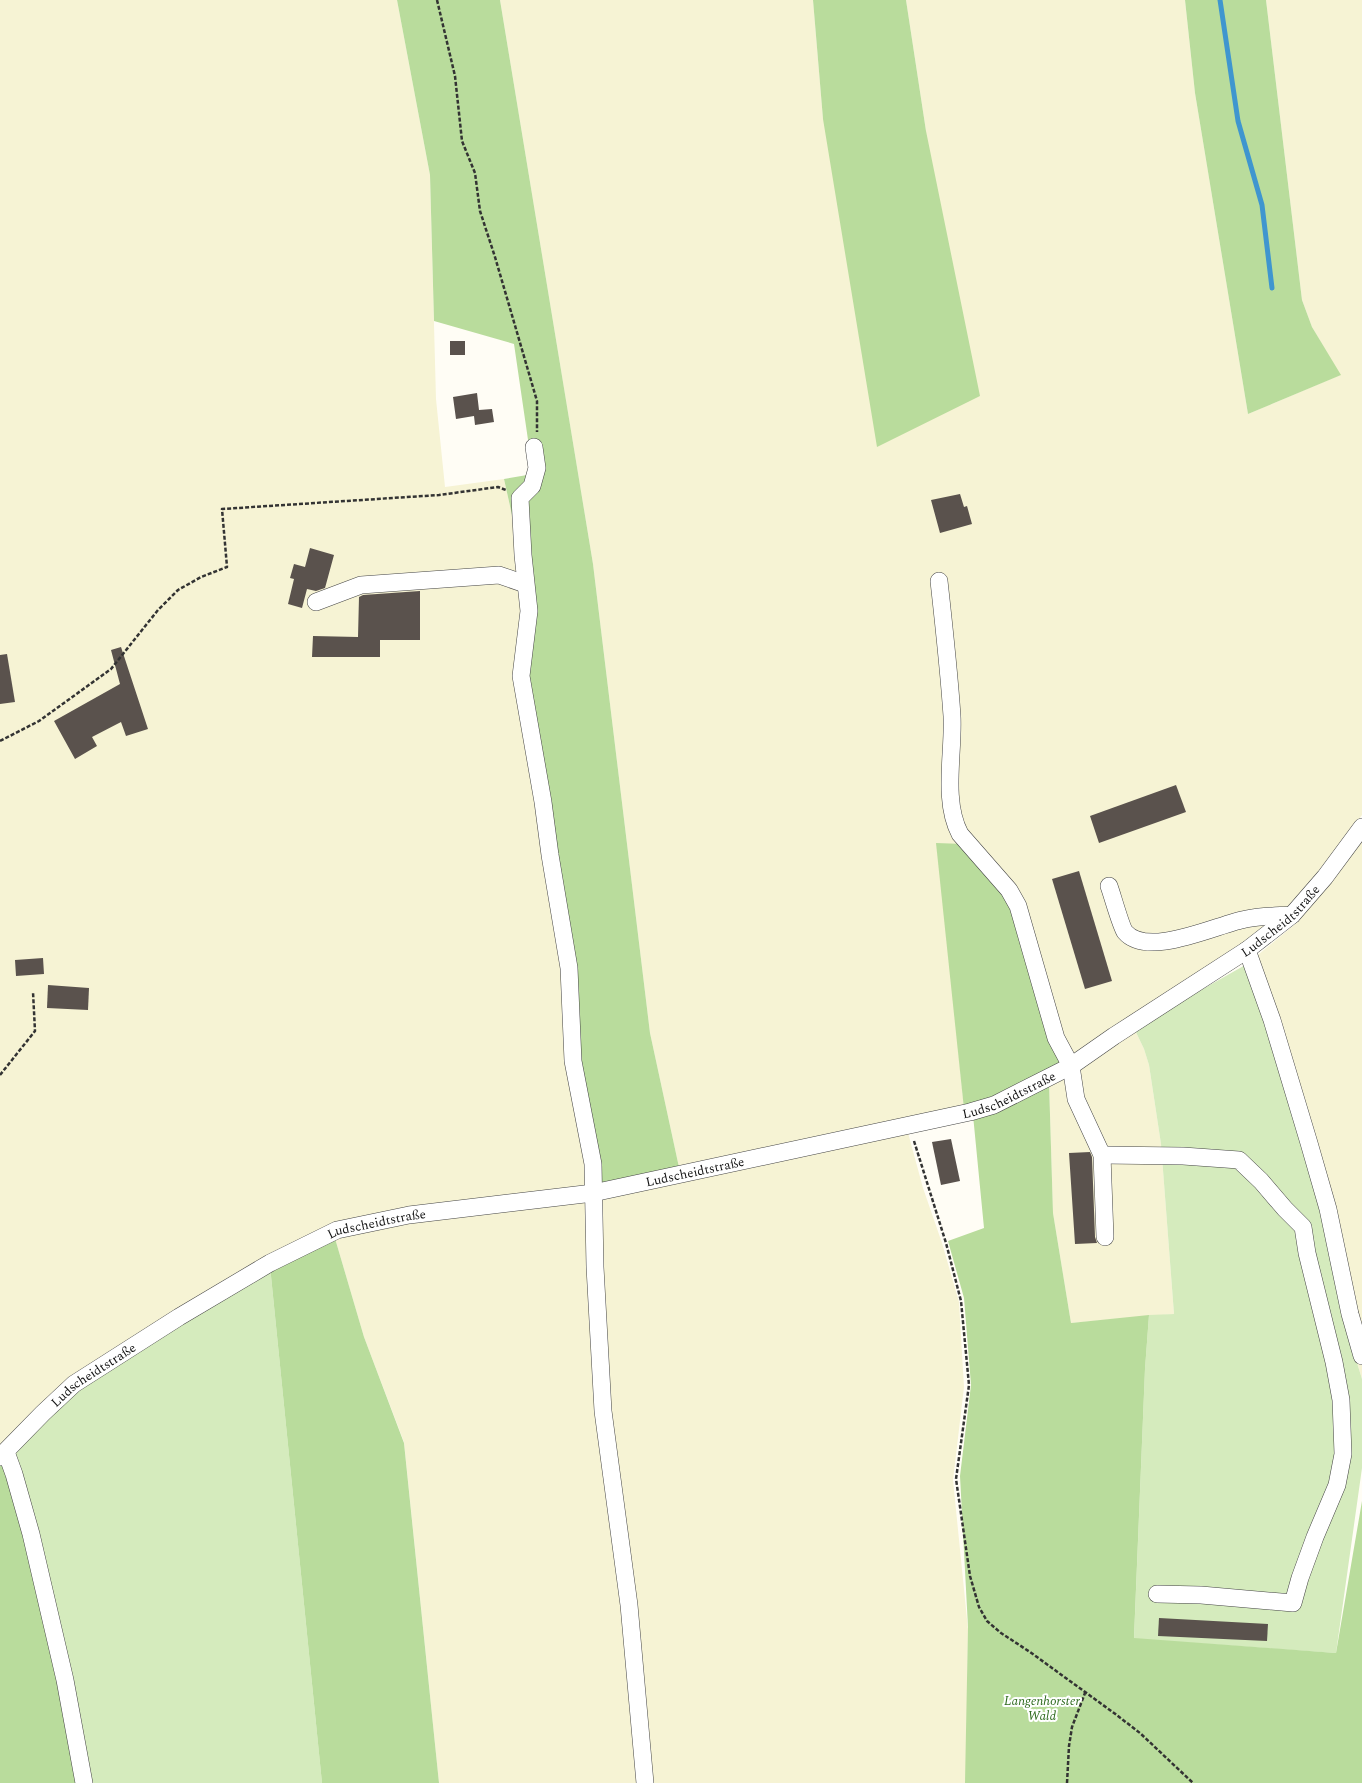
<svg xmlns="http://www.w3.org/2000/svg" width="1362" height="1783" font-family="Spectral,serif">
<rect width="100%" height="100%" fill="#fffdf5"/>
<g fill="#f6f3d4">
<path d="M0 0H397L430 175 436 399 445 487 504 479 526 579H496L520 586 543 829 590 1190 337 1226 0 1449Z"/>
<path d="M500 0H813L823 119 926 131 906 0H1185L1195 93 1248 414 1340 375 1312 327 1302 300 1266 0H1362V815L1299 896 1287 910 1249 942 1071 1057 958 1047 964 1109 680 1172 650 1033 593 564Z"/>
<path d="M1362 835V1379L1342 1314 1247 964 1299 921Z"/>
<path d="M1134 1028 1144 1049 1149 1065 1161 1144 1174 1314 1071 1323 1053 1213 1049 1082Z"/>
<path d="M907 1129 923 1188 942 1243 959 1302 964 1387 953 1480 968 1629 966 1783H439L404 1442 364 1337 334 1235Z"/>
</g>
<g fill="#d5ebbd">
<path d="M1247 964 1322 1213 1342 1314 1362 1379V1468L1336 1653 1134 1639 1145 1369 1149 1315 1174 1314 1161 1144 1149 1065 1144 1049 1134 1028Z"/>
<path d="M270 1266 322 1783H88L12 1455 78 1390Z"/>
</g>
<g fill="#b9dc9c">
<path d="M397 0H500L593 564 650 1033 680 1172 601 1189 524 675 533 610 504 479 533 474 514 344 434 321 430 175Z"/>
<path d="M813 0H906L926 131 980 396 877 447 823 119Z"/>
<path d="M1185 0H1266L1302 300 1312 327 1341 375 1248 414 1195 93Z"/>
<path d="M936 843 964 844 1007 891 1065 1063 1013 1092 964 1109Z"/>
<path d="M1049 1082 1053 1213 1071 1323 1149 1315 1145 1369 1134 1638 1336 1653 1362 1501V1783H965L968 1627 960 1476 971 1385 964 1298 948 1241 984 1228 973 1115Z"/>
<path d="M334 1235 364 1337 404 1443 439 1783H322L270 1266Z"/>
<path d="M5 1461 60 1681 80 1783H0V1466Z"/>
</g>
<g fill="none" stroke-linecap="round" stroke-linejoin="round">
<path stroke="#3f96cf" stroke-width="5" d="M1220 0 1238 121 1262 205 1272 288"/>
</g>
<g fill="#5a524d">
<rect x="450" y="341" width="15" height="14"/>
<path d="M477 393 479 410 492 409 494 422 475 425 474 416 456 419 453 397Z"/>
<path d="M960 494 964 507 967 506 972 524 940 533 931 500Z"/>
<path d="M310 548 334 555 325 588 316 591 307 589 302 608 288 604 294 579 290 578 294 564 305 567Z"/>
<path d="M420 591V640H380V657H312L313 636 358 637 359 597 363 595Z"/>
<path d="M121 647 148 729 126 736 121 722 92 737 97 746 75 759 54 721 120 684 111 650Z"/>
<path d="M7 654 15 702 0 704V655Z"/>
<path d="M1176 785 1186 812 1099 843 1090 816Z"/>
<path d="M1079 871 1112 981 1085 989 1052 879Z"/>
<path d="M43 958 44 974 16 976 15 960Z"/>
<path d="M48 985 89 988 88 1010 47 1008Z"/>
<path d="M951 1139 960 1181 941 1185 932 1142Z"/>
<path d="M1090 1152 1092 1157 1095 1237 1097 1243 1075 1244 1069 1153Z"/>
<path d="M1159 1618 1268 1624 1267 1641 1158 1636Z"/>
</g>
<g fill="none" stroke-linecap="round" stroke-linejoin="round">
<g stroke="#444" stroke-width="18">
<g id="minor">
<path d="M534 447 537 468 532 486 520 498 523 555 529 611 521 676 543 802 550 855 569 968 573 1061 593 1164 595 1267 603 1411 629 1605 645 1783"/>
<path d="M939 581C944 626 949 671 952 716 954 752 942 800 960 834L1009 890 1018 906 1056 1038 1071 1066 1076 1099 1102 1155 1105 1237"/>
<path d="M316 602 361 585 499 575 525 584"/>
<path d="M1109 886C1112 894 1121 927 1125 932 1148 959 1218 924 1246 919 1261 916 1276 916 1292 915"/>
<path d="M1247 950 1272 1020 1309 1143 1328 1209 1350 1314 1362 1356"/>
<path d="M1102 1155 1183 1156 1239 1160 1261 1181 1285 1209 1303 1227 1307 1253 1334 1362 1341 1400 1343 1454 1337 1485 1315 1537 1300 1578 1293 1603 1201 1595 1157 1594"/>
<path d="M6 1452 14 1474 31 1534 65 1680 84 1783"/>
<path id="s1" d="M0 1457 43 1413 74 1384 179 1317 270 1263 337 1230 409 1215 593 1193 970 1112 994 1105 1071 1066 1114 1036 1247 950 1292 915 1325 877 1362 827"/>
</g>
</g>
<g stroke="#333" stroke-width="2.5" stroke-dasharray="4 2" stroke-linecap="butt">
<path d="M437 0 455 76 462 141 475 173 480 211 495 257 537 401V432"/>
<path d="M0 741 39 721 111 669 158 610 178 590 201 577 227 567 222 509 439 495 498 487 506 490"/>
<path d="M0 1075 35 1031 33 992"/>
<path d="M914 1141 946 1243 961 1301 969 1385 956 1479 970 1576 979 1607 987 1621 1001 1633 1030 1652 1114 1713 1140 1733 1193 1783"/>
<path d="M1067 1783 1069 1746 1072 1727 1085 1693"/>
</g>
<use href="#minor" stroke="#fff" stroke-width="17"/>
</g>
<g text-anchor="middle" stroke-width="4" stroke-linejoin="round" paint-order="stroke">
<g font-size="13" fill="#111" stroke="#fff">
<text dy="5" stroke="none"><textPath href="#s1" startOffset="1420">Ludscheidtstraße</textPath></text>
<text dy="5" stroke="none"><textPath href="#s1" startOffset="1096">Ludscheidtstraße</textPath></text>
<text dy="5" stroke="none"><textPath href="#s1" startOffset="772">Ludscheidtstraße</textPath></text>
<text dy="5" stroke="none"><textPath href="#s1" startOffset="449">Ludscheidtstraße</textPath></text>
<text dy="5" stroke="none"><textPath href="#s1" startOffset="125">Ludscheidtstraße</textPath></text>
</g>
<g font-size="13" font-style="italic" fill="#2f6b1f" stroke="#fff">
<text x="1042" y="1705">Langenhorster<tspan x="1042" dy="15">Wald</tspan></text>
</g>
</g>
</svg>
